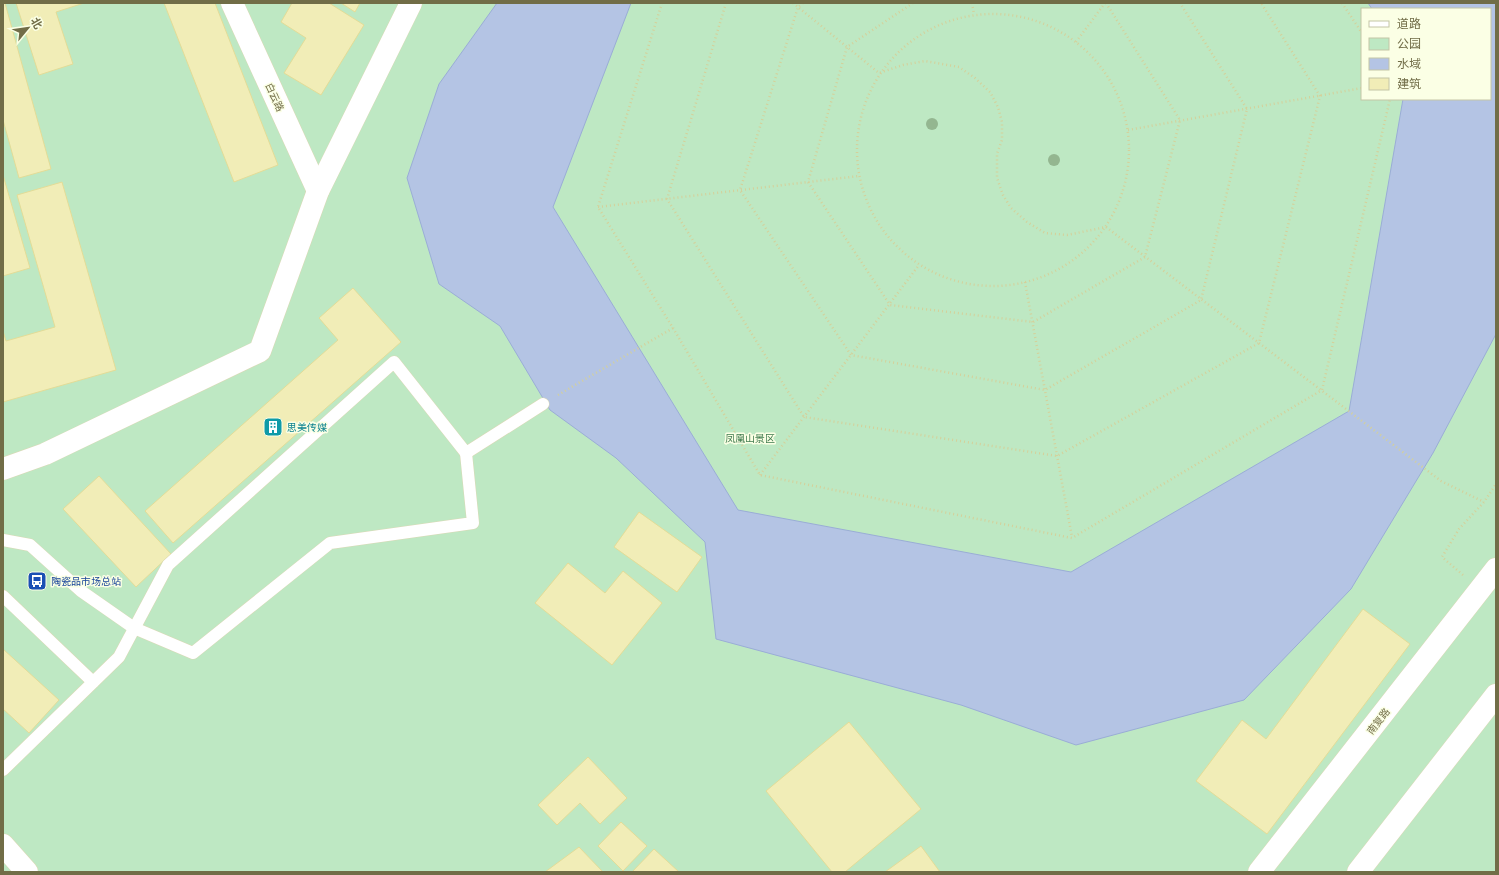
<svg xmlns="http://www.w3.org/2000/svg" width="1499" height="875" font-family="'Work Sans','Noto Sans SC',sans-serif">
<rect width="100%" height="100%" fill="#f8fcdf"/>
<path fill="#bee8c3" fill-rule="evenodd" d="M3 3H1496V872H3ZM1362 9H1490V99H1362Z"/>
<path fill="#b4c4e4" stroke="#9aadd6" d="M497 3H631L553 207 738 510 1071 572 1349 411 1403 99H1490V9H1372L1368 3H1496V334L1433 453 1351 589 1244 700 1076 745 961 705 716 639 705 542 616 458 550 410 500 326 439 284 407 178 439 84Z"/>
<g fill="#f1edb7" stroke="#e3dc97">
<path d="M3 3H5L51 169 19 178 3 120Z"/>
<path d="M16 3H84L56 12 73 64 39 75Z"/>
<path d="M164 3H215L278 165 234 182Z"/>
<path d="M292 3H329L364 25 321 95 284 73 306 38 281 22Z"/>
<path d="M341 3H360L355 12Z"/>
<path d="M3 175 30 268 3 276Z"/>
<path d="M62 182 116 370 3 402V331L6 341 55 327 17 195Z"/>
<path d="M353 288 401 342 173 543 145 511 338 340 319 318Z"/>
<path d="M99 476 171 554 136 587 63 509Z"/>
<path d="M639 512 702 557 677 592 614 547Z"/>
<path d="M568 563 605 593 623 571 662 603 612 665 535 603Z"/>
<path d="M1363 609 1410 644 1267 834 1196 781 1242 720 1266 739Z"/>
<path d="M3 649 59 700 29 733 3 709Z"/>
<path d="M849 722 921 809 845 872H832L766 791Z"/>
<path d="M588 757 627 798 600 824 580 803 557 825 538 805Z"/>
<path d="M621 822 647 846 623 871 598 846Z"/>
<path d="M921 846 940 872H885Z"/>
<path d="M579 847 603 872H545Z"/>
<path d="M654 849 679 872H632Z"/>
</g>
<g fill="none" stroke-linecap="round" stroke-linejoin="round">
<g stroke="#dad9b6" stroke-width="13">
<g id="service">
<path d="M3 540 30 545 81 591 134 628 193 653 330 543 473 523 466 453"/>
<path d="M3 596 93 682"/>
<path d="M3 770 119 657 168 565 394 362 466 453 543 404"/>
</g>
</g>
<g stroke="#dad9b6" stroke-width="23">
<g id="minor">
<path d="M232 3 318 191"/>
<path d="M3 469 45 454 260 351 318 191 411 3"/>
<path d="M1358 872 1496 695"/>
</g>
</g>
<g stroke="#dad9b6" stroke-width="23">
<g id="tertiary">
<path d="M3 845 27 872"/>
<path d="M1259 872 1496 569"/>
</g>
</g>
<g stroke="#d5d09a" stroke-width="2.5" stroke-dasharray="1 3" stroke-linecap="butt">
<path d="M662 3 598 207 673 328 760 475 1072 538 1322 390 1390 99"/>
<path d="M726 3 667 199 804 417 1057 456 1259 343 1320 96 1261 3"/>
<path d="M793 3 879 73 903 65 925 61 959 67 975 78 990 92 998 107 1002 122V140L997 154V178L1003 195 1011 208 1027 222 1045 233 1067 235 1106 227 1441 481 1484 502"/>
<path d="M803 3 798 7 740 190 851 355 1045 390 1201 300 1247 109 1180 3"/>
<path d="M913 3 847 47 808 182 890 305 1033 322 1145 257 1180 120 1106 3"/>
<path d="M972 3 974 14"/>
<path d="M1342 3 1362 33"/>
<circle cx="993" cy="150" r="136"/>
<path d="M1076 42 1105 3"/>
<path d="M1128 130 1362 88"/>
<path d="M598 207 859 176"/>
<path d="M1025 282 1072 537"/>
<path d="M558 395 673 328"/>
<path d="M760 475 919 265"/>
<path d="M1463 575 1442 557 1459 529 1484 502 1496 484"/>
</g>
<use href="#service" stroke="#fff" stroke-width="12"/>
<use href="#minor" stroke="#fff" stroke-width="22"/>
<use href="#tertiary" stroke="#fff" stroke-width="22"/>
</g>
<g fill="#94b690">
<circle cx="932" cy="124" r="6"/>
<circle cx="1054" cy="160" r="6"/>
</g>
<defs>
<g id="building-square" transform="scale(1)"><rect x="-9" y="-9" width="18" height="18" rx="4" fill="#0f9aa8" stroke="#fbffe5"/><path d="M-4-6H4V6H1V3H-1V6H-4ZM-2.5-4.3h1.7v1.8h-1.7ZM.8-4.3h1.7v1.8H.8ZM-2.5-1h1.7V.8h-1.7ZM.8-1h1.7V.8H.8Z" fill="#fff"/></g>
<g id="bus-square" transform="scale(1)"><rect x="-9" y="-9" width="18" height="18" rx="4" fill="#1a4fb4" stroke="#fbffe5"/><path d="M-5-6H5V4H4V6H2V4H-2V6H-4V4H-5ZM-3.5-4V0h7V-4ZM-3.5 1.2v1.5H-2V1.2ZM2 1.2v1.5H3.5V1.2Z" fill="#fff"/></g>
</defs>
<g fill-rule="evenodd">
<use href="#building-square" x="273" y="427"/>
<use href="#bus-square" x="37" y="581"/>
</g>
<g text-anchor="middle" stroke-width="3" stroke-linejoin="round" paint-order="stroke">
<g font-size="10" fill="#716d47" stroke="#fbffe5">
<text transform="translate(275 97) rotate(65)" y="4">白云路</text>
<text transform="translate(1378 721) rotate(-52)" y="4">南复路</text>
</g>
<g font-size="10" fill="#0d838f" stroke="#fbffe5" text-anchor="start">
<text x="287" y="431">思美传媒</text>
</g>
<g font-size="10" fill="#427d50" stroke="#fbffe5">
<text x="750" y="442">凤凰山景区</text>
</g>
<g font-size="10" fill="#164399" stroke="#fbffe5" text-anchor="start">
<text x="51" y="585">陶瓷品市场总站</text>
</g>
</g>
<rect width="1499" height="875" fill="none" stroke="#716d47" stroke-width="8"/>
<rect x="1361" y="8" width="130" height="92" fill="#fbffe5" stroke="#c4c5a6"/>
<rect x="1369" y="21" width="20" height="6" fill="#ffffff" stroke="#c4c5a6"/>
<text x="1397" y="28" font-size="12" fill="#716d47">道路</text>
<rect x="1369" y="38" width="20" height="12" fill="#bee8c3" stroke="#c4c5a6"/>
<text x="1397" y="48" font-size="12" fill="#716d47">公园</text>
<rect x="1369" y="58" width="20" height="12" fill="#b4c4e4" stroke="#c4c5a6"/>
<text x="1397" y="68" font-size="12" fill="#716d47">水域</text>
<rect x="1369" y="78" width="20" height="12" fill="#f1edb7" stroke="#c4c5a6"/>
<text x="1397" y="88" font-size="12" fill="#716d47">建筑</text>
<g transform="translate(28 28) rotate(61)" stroke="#fbffe5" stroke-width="3" paint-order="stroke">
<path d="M0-3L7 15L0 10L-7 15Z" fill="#716d47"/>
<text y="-6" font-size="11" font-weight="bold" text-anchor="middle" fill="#716d47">北</text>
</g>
</svg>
